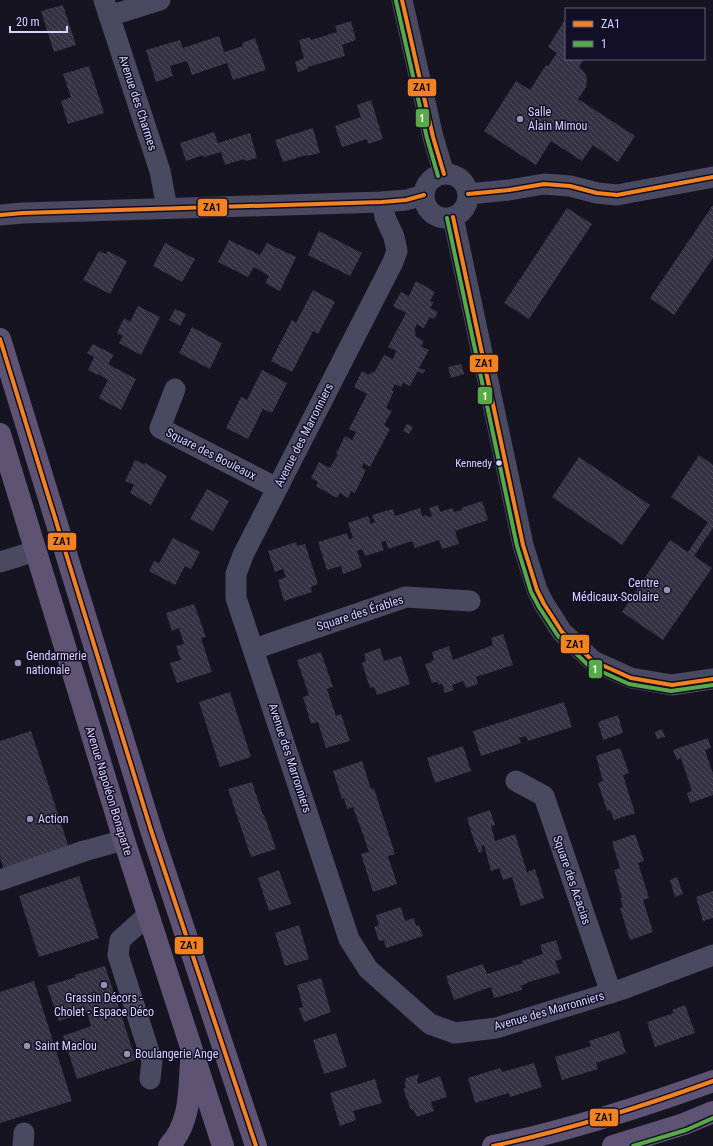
<svg xmlns="http://www.w3.org/2000/svg" width="713" height="1146" font-family="'Roboto Condensed',sans-serif">
<defs>
<pattern id="building-back-hatch" width="6" height="6" patternUnits="userSpaceOnUse"><rect width="6" height="6" fill="#343243"/><path d="M-1 5l2 2M0 0l6 6M5-1l2 2" fill="none" stroke="#514f5f"/></pattern>
</defs>
<rect width="100%" height="100%" fill="#161421"/>
<g fill="url(#building-back-hatch)">
<path d="M63 5 76 45 54 52 41 11Z"/>
<path d="M566 18V59H584L579 67 584 72 587 78 586 87 578 99 635 136 618 162 593 145 582 161 551 141 536 165 484 131 516 81 530 90 546 65 548 66 557 53 548 47Z"/>
<path d="M351 21 356 40 342 45 345 56 308 67V69L298 72 295 62 304 58 299 40 310 37 311 40 337 32 335 26Z"/>
<path d="M219 36 224 52 243 46 242 43 255 38 266 70 233 80 227 63 192 75 187 61 170 66 173 76 156 82 146 50 180 40 183 48Z"/>
<path d="M89 66 104 113 68 124 61 101 71 97 63 74Z"/>
<path d="M371 100 383 139 368 144 367 139 342 147 335 126 361 117 357 105Z"/>
<path d="M313 128 320 153 307 156 306 155 283 162 275 140Z"/>
<path d="M214 132 218 143 250 133 257 158 246 161 244 159 225 165 221 152 204 157 203 155 186 161 180 143Z"/>
<path d="M713 205V258L674 315 650 298Z"/>
<path d="M567 208 592 224 529 319 504 303Z"/>
<path d="M319 231 362 253 350 276 308 255Z"/>
<path d="M229 240 260 255 267 243 296 257 280 291 265 283 269 276 254 267 248 277 218 262Z"/>
<path d="M165 243 195 259 182 282 153 266Z"/>
<path d="M99 251 106 254 108 251 127 261 110 294 83 280Z"/>
<path d="M416 281 435 292 430 301 434 302 430 308 438 312 434 319 430 317 424 328 417 324 414 330 416 332 415 336 424 341 421 346 429 350 419 368 425 370 423 374 418 371 410 386 403 383 401 387 395 384 392 390 394 391 386 408 392 411 384 425 390 429 370 467 363 463 362 468 366 470 355 493 351 491 348 498 340 493 337 498 316 486 318 482 311 478 319 462 330 468 338 455 336 454 345 436 352 440 356 432 349 429 367 394 354 387 362 371 369 375 372 372 374 373 384 355 393 359 396 351 388 347 406 313 393 306 401 292 409 296Z"/>
<path d="M313 290 335 302 318 334 313 331 292 372 271 361 292 320 296 323Z"/>
<path d="M138 306 160 317 141 355 119 343 123 336 117 333 124 318 130 322Z"/>
<path d="M175 309 186 314 180 326 169 320Z"/>
<path d="M192 327 222 343 210 369 179 353Z"/>
<path d="M93 344 114 355 108 364 136 379 121 410 99 398 108 380 98 374 97 375 88 370 94 357 87 353Z"/>
<path d="M461 364 464 374 451 378 448 367Z"/>
<path d="M262 370 287 383 272 413 263 409 248 439 226 428 241 397 247 400Z"/>
<path d="M407 424 413 427 409 434 403 431Z"/>
<path d="M699 455 713 465V528L694 556 712 568 663 640 622 612 670 540 688 552 708 522 671 497Z"/>
<path d="M579 457 650 505 622 545 552 497Z"/>
<path d="M135 460 145 465V463L167 476 151 505 130 493 134 485 125 481Z"/>
<path d="M207 489 229 501 213 531 190 519Z"/>
<path d="M482 501 488 520 455 531 459 544 442 549 439 540 415 548 412 541 388 549 386 541 381 542 384 550 365 556 362 549 357 551 362 567 343 574 341 566 327 570 318 542 347 533 349 539 353 538 348 523 368 516 371 524 375 522 372 515 393 509 395 516 420 508 422 516 427 515 428 517 432 516 429 508 438 505 440 512 453 508 454 512 462 510 461 508Z"/>
<path d="M173 538 200 552 191 569 185 566 175 585 149 571 154 561 159 563Z"/>
<path d="M296 542 297 546 305 544 318 584 311 587 312 592 284 601 278 580 286 577 283 569 275 572 268 551Z"/>
<path d="M194 604 206 637 201 638 212 672 177 683 170 663 181 660 176 646 184 644 179 628 172 631 166 613Z"/>
<path d="M503 634 513 665 476 677 478 684 466 688 463 681 452 685 454 690 445 693 442 684 439 685 437 682 432 683 425 664 432 662 431 661 434 660 432 652 449 646 453 660 493 645 491 638Z"/>
<path d="M380 648 384 661 401 656 410 684 377 695 374 687 370 688 362 663 366 661 364 654Z"/>
<path d="M321 652 333 687 327 689 336 716 341 714 350 741 326 748 318 722 311 724 303 697 309 695 297 660Z"/>
<path d="M230 692 251 757 220 767 199 702Z"/>
<path d="M564 702 572 727 528 741 526 736 519 738 521 743 481 756 473 731Z"/>
<path d="M618 715 623 733 603 740 598 722Z"/>
<path d="M662 729 665 737 657 739 655 732Z"/>
<path d="M31 731 69 848 4 870 0 857V741Z"/>
<path d="M708 738 711 748 705 750 713 774V795L690 803 687 793 692 791 681 758 677 760 673 750Z"/>
<path d="M463 746 471 771 435 783 427 758Z"/>
<path d="M620 748 629 773 623 775 635 813 614 820 610 810 607 811 598 783 603 781 596 756Z"/>
<path d="M362 761 371 789 374 788 395 854 388 856 397 884 373 892 361 854 369 852 364 837 353 807 347 809 344 798 342 799 333 771Z"/>
<path d="M252 782 263 815H264L276 849 251 857 228 789Z"/>
<path d="M490 810 495 825 491 826 495 841 515 834 527 872 535 869 544 898 521 906 512 877 503 880 499 868 491 871 484 845 481 846 483 851 479 853 477 847H476L467 818Z"/>
<path d="M635 834 644 861 638 863 649 898 643 900 653 932 630 940 620 908 623 907 620 898H622L614 870 620 868 612 842Z"/>
<path d="M279 870 291 904 269 911 258 878Z"/>
<path d="M79 876 99 938 39 957 19 896Z"/>
<path d="M677 877 683 894 675 897 670 880Z"/>
<path d="M713 891V918L703 921 696 897Z"/>
<path d="M401 907 405 921 414 918 416 926 419 925 423 936 386 948 384 940 379 941 374 927 379 925 376 915Z"/>
<path d="M299 925 309 959 285 966 275 933Z"/>
<path d="M556 940 562 959 555 961 560 973 529 982 521 986 522 990 494 998 491 987 454 1000 446 976 483 964 487 974 523 963 522 961 543 954 540 945Z"/>
<path d="M105 966 136 1060 77 1079 63 1036 91 1026 87 1012 59 1021 47 986 76 977 75 975Z"/>
<path d="M321 978 331 1012 304 1022 299 1008 303 1007 297 985Z"/>
<path d="M34 981 72 1101 0 1123V992Z"/>
<path d="M685 1005 695 1033 655 1047 647 1022 674 1013 672 1010Z"/>
<path d="M619 1031 626 1053 596 1063 598 1069 562 1080 555 1057 591 1046 589 1041Z"/>
<path d="M336 1033 347 1067 324 1074 313 1040Z"/>
<path d="M534 1063 542 1087 510 1097 509 1093 475 1103 468 1078 500 1068 502 1072Z"/>
<path d="M419 1074 417 1081 418 1084 440 1076 447 1097 431 1102 434 1111 417 1117 413 1109 411 1110 403 1089 406 1088 405 1084 406 1078Z"/>
<path d="M375 1079 382 1103 353 1111 356 1120 340 1126 330 1093Z"/>
</g>
<g fill="none" stroke-linecap="round" stroke-linejoin="round">
<g stroke="#4a4962" stroke-width="21">
<path d="M104 0 160 171 167 208"/>
<path d="M402 0 433 137 444 174"/>
<path d="M109 16 160 0"/>
<circle cx="446" cy="196" r="22"/>
<path d="M468 194 509 190 544 184 570 186 597 193 617 195 713 177"/>
<path d="M382 202 385 217 394 237 397 251 393 262 243 555 236 574V598L349 939 368 969 430 1024 455 1033 496 1028 623 989 713 955"/>
<path d="M0 215 23 213 382 202 406 200 424 195"/>
<path d="M453 217 523 545 537 590 544 604 562 632 593 661 631 678 672 685 713 679"/>
<path d="M175 389 160 428 277 488"/>
<path d="M0 562 36 551"/>
<path d="M254 649 406 597 470 601"/>
<path d="M516 781 544 796 611 993"/>
<path d="M0 880 84 851 124 840"/>
<path d="M148 915 120 940 118 955 152 1061 150 1079"/>
<path d="M23 1146 24 1133"/>
</g>
<g stroke="#5e5373" stroke-width="22">
<path d="M0 339 151 830 256 1146"/>
<path d="M0 434 124 840 223 1146"/>
<path d="M169 1146C191 1122 189 1091 191 1061"/>
<path d="M493 1146C568 1131 641 1107 713 1081"/>
<path d="M613 1146 684 1124 713 1112"/>
</g>
<g stroke="#130f26" stroke-width="7">
<g id="bus-1">
<path d="M402 0 433 137 444 174"/>
<path d="M468 194 509 190 544 184 570 186 597 193 617 195 713 177"/>
<path d="M0 215 23 213 382 202 406 200 424 195"/>
<path d="M453 217 523 545 537 590 544 604 562 632 593 661 631 678 672 685 713 679"/>
<path d="M0 339 151 830 256 1146"/>
<path d="M493 1146C568 1130 641 1107 713 1081"/>
</g>
</g>
<g stroke="#130f26" stroke-width="7">
<g id="bus-2">
<path d="M396 1 427 138 438 176"/>
<path d="M447 218 517 546 531 592 539 607 558 636 589 666 629 684 671 691 713 685"/>
<path d="M633 1146 686 1130 713 1118"/>
</g>
</g>
<use href="#bus-1" stroke="#f58220" stroke-width="4"/>
<use href="#bus-2" stroke="#57aa46" stroke-width="4"/>
</g>
<g fill="#9591b1" stroke="#130f26" stroke-width="1.5">
<circle cx="520" cy="119" r="4"/>
<circle cx="667" cy="590" r="4"/>
<circle cx="18" cy="663" r="4"/>
<circle cx="30" cy="819" r="4"/>
<circle cx="104" cy="985" r="4"/>
<circle cx="27" cy="1046" r="4"/>
<circle cx="127" cy="1054" r="4"/>
</g>
<circle fill="#d9d4ff" stroke="#130f26" stroke-width="1.5" cx="499" cy="463" r="3.5"/>
<g text-anchor="middle" stroke-width="3" stroke-linejoin="round" paint-order="stroke">
<g font-size="11" fill="#d9d4ff" stroke="#130f26" text-anchor="end">
<text x="492" y="467">Kennedy</text>
</g>
<g font-size="12" fill="#d9d4ff" stroke="#130f26">
<text transform="translate(138 103) rotate(72)" y="4">Avenue des Charmes</text>
<text transform="translate(304 435) rotate(-63)" y="4">Avenue des Marronniers</text>
<text transform="translate(211 454) rotate(27)" y="4">Square des Bouleaux</text>
<text transform="translate(360 613) rotate(-18)" y="4">Square des Érables</text>
<text transform="translate(290 758) rotate(72)" y="4">Avenue des Marronniers</text>
<text transform="translate(109 791) rotate(73)" y="4">Avenue Napoléon Bonaparte</text>
<text transform="translate(572 880) rotate(71)" y="4">Square des Acacias</text>
<text transform="translate(549 1011) rotate(-16)" y="4">Avenue des Marronniers</text>
</g>
<g font-size="12" fill="#d9d4ff" stroke="#130f26" text-anchor="start">
<text x="528" y="116">Salle<tspan x="528" dy="14">Alain Mimou</tspan></text>
<text x="659" y="587" text-anchor="end">Centre<tspan x="659" dy="14">Médicaux-Scolaire</tspan></text>
<text x="26" y="660">Gendarmerie<tspan x="26" dy="14">nationale</tspan></text>
<text x="38" y="823">Action</text>
<text x="104" y="1002" text-anchor="middle">Grassin Décors -<tspan x="104" dy="14">Cholet - Espace Déco</tspan></text>
<text x="35" y="1050">Saint Maclou</text>
<text x="135" y="1058">Boulangerie Ange</text>
</g>
</g>
<g stroke="#130f26" stroke-width="1.5">
<rect x="407" y="78" width="30" height="19" rx="4" fill="#f58220"/>
<rect x="415" y="108" width="15" height="20" rx="4" fill="#57aa46"/>
<rect x="197" y="198" width="31" height="19" rx="4" fill="#f58220"/>
<rect x="469" y="354" width="30" height="19" rx="4" fill="#f58220"/>
<rect x="477" y="386" width="16" height="19" rx="4" fill="#57aa46"/>
<rect x="47" y="532" width="30" height="19" rx="4" fill="#f58220"/>
<rect x="560" y="634" width="30" height="20" rx="4" fill="#f58220"/>
<rect x="588" y="659" width="15" height="20" rx="4" fill="#57aa46"/>
<rect x="174" y="936" width="30" height="19" rx="4" fill="#f58220"/>
<rect x="589" y="1108" width="30" height="19" rx="4" fill="#f58220"/>
</g>
<g font-size="11" text-anchor="middle" font-weight="bold" fill="#fff">
<text x="422" y="122">1</text>
<text x="485" y="400">1</text>
<text x="595" y="673">1</text>
</g>
<g font-size="11" text-anchor="middle" font-weight="bold" fill="#111">
<text x="422" y="91">ZA1</text>
<text x="212" y="211">ZA1</text>
<text x="484" y="367">ZA1</text>
<text x="62" y="545">ZA1</text>
<text x="575" y="648">ZA1</text>
<text x="189" y="949">ZA1</text>
<text x="604" y="1121">ZA1</text>
</g>
<rect x="565" y="8" width="140" height="52" fill="#130f26" stroke="#625e7d"/>
<rect x="573" y="21" width="20" height="6" fill="#f58220" stroke="#625e7d"/>
<text x="601" y="28" font-size="12" fill="#d9d4ff">ZA1</text>
<rect x="573" y="41" width="20" height="6" fill="#57aa46" stroke="#625e7d"/>
<text x="601" y="48" font-size="12" fill="#d9d4ff">1</text>
<path d="M10 26v6h57v-6" fill="none" stroke="#d9d4ff" stroke-width="2"/>
<text x="16" y="26" font-size="12" fill="#d9d4ff" stroke="#130f26" stroke-width="3" paint-order="stroke">20 m</text>
</svg>
